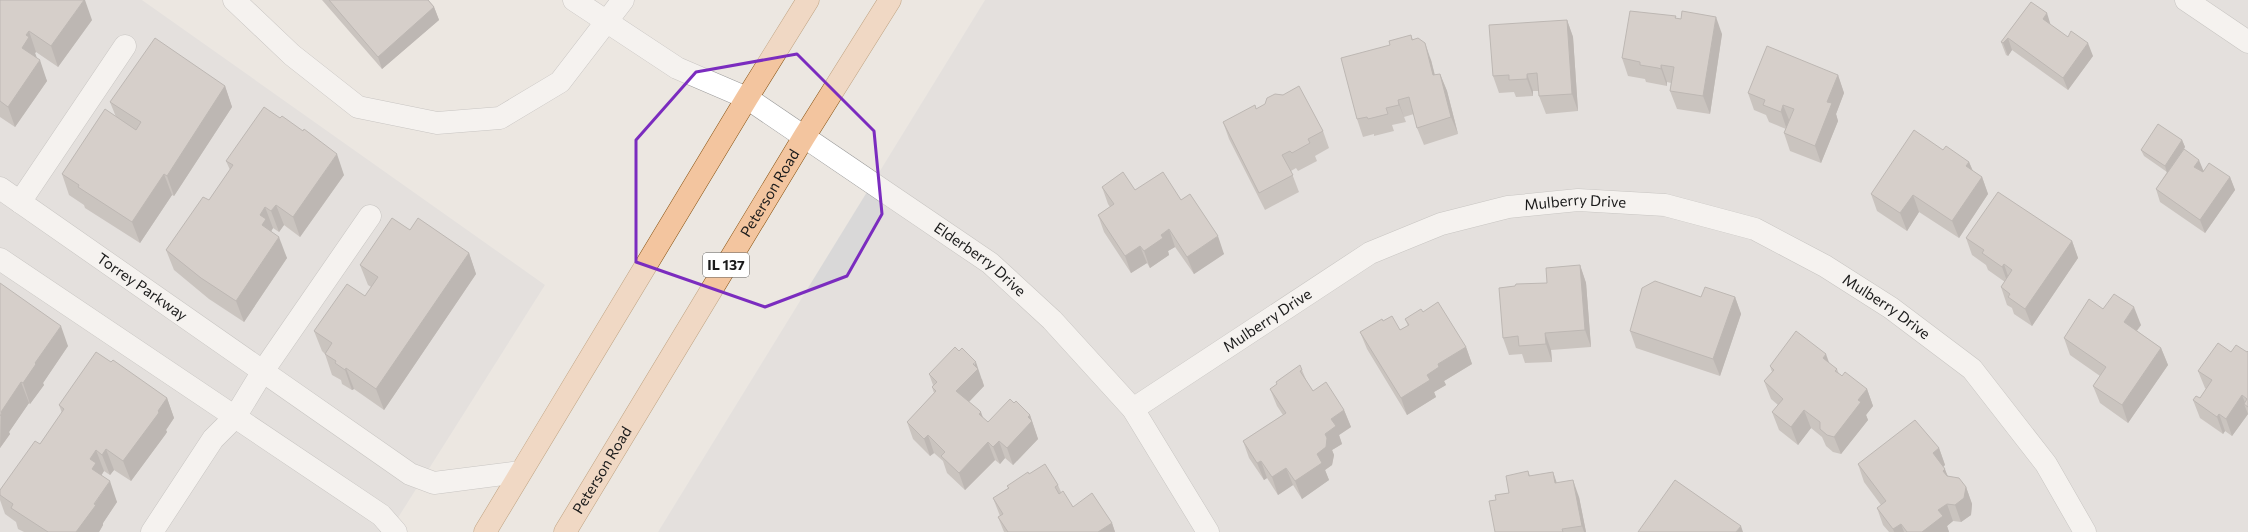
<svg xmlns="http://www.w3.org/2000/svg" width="2248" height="532" font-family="Commissioner,sans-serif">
<rect width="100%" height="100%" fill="#ece7e1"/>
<g fill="#d9d8d8">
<path d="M0 0H142L545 285 389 532H0Z"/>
<path d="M985 0H2248V532H658Z"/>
</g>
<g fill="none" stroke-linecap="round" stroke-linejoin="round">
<g stroke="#9c9c9c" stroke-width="23">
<g id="minor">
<path d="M234 0 292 55 358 107 437 123 500 118 560 82 623 0"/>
<path id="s1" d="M574 0 677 68 747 98 990 263 1052 320 1133 409 1208 532"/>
<path d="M2186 0 2248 42"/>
<path id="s2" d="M0 188 410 474 434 483 520 472"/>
<path d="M20 202 125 46"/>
<path d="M0 259 381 515 396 532"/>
<path id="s3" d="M1133 409 1370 253 1441 224 1508 207 1578 200 1665 205 1755 229 1825 266 1891 308 1972 369 2046 464 2085 532"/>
<path d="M152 532 213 439 235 417 263 371 370 216"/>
</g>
</g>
<g stroke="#854f0d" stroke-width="23">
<g id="major">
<path d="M485 532 747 98 808 0"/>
<path id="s4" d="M565 532 804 137 890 0"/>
</g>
</g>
<use href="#minor" stroke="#fff" stroke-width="22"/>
<use href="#major" stroke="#f3c59f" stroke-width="22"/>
</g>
<g fill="#a19996">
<path d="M0 0 92 20 58 67 36 52 35 53 36 58 47 81 15 127 0 117Z"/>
<path d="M322 0H428L434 7 439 20 382 69Z"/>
<path d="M2031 2 2051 25 2093 56 2068 90 2012 50 2008 56 2006 55 2001 42Z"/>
<path d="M1676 16V18L1722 34 1710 114 1677 109 1670 91 1671 83 1667 82V86L1646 82 1645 79 1628 76 1622 58Z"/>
<path d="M1567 20 1573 37 1578 111 1546 114 1539 96V91H1533V96L1516 97 1514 92 1499 93 1493 76Z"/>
<path d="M1411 35 1413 40 1431 60 1435 75 1440 74 1447 91 1458 134 1424 145 1417 128 1414 114 1404 117 1406 122 1392 125 1394 131 1374 136V134L1363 137 1357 119 1390 45Z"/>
<path d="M1838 75 1844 93 1836 114 1838 121 1821 163 1790 151 1784 133 1786 129 1769 122 1766 115 1754 110 1748 93Z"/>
<path d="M225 86 232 107 174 196 172 195 140 243 85 208 84 205 69 195 62 174 116 117 110 102Z"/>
<path d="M1256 109 1323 131 1329 148 1315 156 1317 161 1298 171 1296 168 1291 171 1299 192 1265 210 1229 139 1223 122Z"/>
<path d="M2182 140 2185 147 2184 149 2204 171 2230 177 2235 190 2205 233 2160 202 2156 189 2167 172 2144 156 2141 150Z"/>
<path d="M1943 150 1969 162 1973 171 1982 177 1988 194 1959 238 1919 212 1907 231 1877 211 1871 194Z"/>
<path d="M226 161 344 175 300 237 284 225 279 232 273 228 271 232 287 258 244 322 209 299 174 270 166 250 209 200 230 170Z"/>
<path d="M1102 187 1181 200 1224 254 1194 274 1175 247 1168 251 1169 255 1150 268 1147 263 1131 273 1104 232 1098 215 1110 207 1108 204Z"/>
<path d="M410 230 469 253 476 274 384 410 354 389 352 390 342 384 341 380 332 375 325 354 322 351 314 331 365 296 371 287 368 285 360 265Z"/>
<path d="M1966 238 2072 241 2078 258 2032 326 2014 314 2012 308 2007 305 2001 287 2005 282 1988 270 1986 265 1972 255Z"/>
<path d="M1580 265 1586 283 1591 347 1551 350 1552 362 1525 363 1522 354 1509 355 1503 338 1547 283Z"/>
<path d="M0 283 68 346 43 383 44 385 30 404 29 403 9 432 10 434 0 448Z"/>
<path d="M1701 297H1735L1741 314 1720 376 1636 348 1630 331Z"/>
<path d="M2103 309 2141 325 2137 331 2161 348 2168 365 2128 423 2100 403 2093 386 2100 376 2070 355 2064 338Z"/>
<path d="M1423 312 1466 347 1472 364 1444 381 1446 385 1434 392 1436 397 1407 415 1367 349 1360 332 1383 321 1400 330 1408 326 1405 319Z"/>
<path d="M2248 351V415V414L2232 436 2225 431 2223 434 2200 418 2193 400 2200 398 2206 389 2205 388 2198 371 2247 352Z"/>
<path d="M111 362 167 398 174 418 166 430 167 432 165 435 131 481 114 470 110 475 104 471 101 475 117 502 103 523V525L99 532H24L18 529 16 522 5 514 0 500V490L40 444 62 413 59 405Z"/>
<path d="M1828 362 1837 369 1839 374 1841 375 1867 389 1873 406 1866 415 1868 420 1841 454 1833 452 1826 446 1822 437 1811 428 1798 445 1779 430 1772 412 1778 405 1771 399 1764 381 1772 372 1770 366Z"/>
<path d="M1302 370 1307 382 1313 391 1344 410 1351 427 1339 435 1342 444 1332 450 1334 455 1332 465 1325 470 1329 480 1302 499 1293 485 1278 495 1267 478 1264 480 1249 458 1243 441 1283 415 1277 406 1270 389 1277 384 1276 382Z"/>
<path d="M929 374 982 379 984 386 969 402 983 418 988 422 1014 403 1030 415 1038 439 1013 465 1005 458 1000 464 995 460 965 490 947 473 943 461 934 453 930 456 913 439 907 422 934 393 932 387 933 385Z"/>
<path d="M1939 448 1945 465 1943 467 1948 476 1966 487 1972 504 1971 515 1961 522 1953 521 1947 526 1949 532H1889L1883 525 1877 508 1881 505 1864 482 1858 464Z"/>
<path d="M1528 471 1530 476 1557 483 1579 497 1586 532H1495L1496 500 1509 493Z"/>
<path d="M1029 474 1058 485 1061 492 1073 507 1112 523 1115 532H1004L998 517 1000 516 993 498 1008 488 1007 486Z"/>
</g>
<g fill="#837d7a">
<path d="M84 0H85L92 20 58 67 51 46Z"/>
<path d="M434 7 439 20 382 69 378 57Z"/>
<path d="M2047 13 2051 26 2043 19Z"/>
<path d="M1716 17 1722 34 1710 114 1703 96Z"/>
<path d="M1567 20 1573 37 1578 111 1572 94Z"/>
<path d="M29 31 36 52 35 53 37 58 22 48 26 35Z"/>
<path d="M2008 38 2012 50 2008 56 2003 43Z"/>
<path d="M1425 43 1431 60 1439 93 1433 75Z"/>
<path d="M2088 43 2093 56 2068 90 2063 78Z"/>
<path d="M40 60 47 81 15 127 8 107Z"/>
<path d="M1661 65 1667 82V86L1661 69Z"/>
<path d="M1440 74 1447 91 1458 134 1451 117Z"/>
<path d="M1527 74 1533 91V96L1527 79Z"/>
<path d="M1838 75 1844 93 1836 114 1838 121 1821 163 1815 146 1827 102Z"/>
<path d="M225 86 232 107 174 196 167 176Z"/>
<path d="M1398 100 1404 117 1406 122 1399 105Z"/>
<path d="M1783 105 1790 122 1787 130 1781 112Z"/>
<path d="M2182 140 2185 147 2167 173 2165 166Z"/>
<path d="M337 154 344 175 300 237 293 217Z"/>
<path d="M2199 160 2204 172 2199 179 2194 167Z"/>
<path d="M1969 162 1976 179 1966 166Z"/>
<path d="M164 174 172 195 140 243 132 222Z"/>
<path d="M1982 177 1988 194 1959 238 1952 221Z"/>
<path d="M2230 177 2235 190 2205 233 2200 220Z"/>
<path d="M1913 195 1919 212 1907 231 1900 213Z"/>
<path d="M276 205 284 225 279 232 271 211Z"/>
<path d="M265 207 273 228 271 231 274 240 262 225 260 215Z"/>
<path d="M1169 229 1175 247 1168 251 1169 255 1150 268 1144 251 1161 235Z"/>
<path d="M1218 236 1224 254 1194 274 1187 257Z"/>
<path d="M279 237 287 258 244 322 236 301Z"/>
<path d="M2072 241 2078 258 2032 326 2025 309Z"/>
<path d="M1140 246 1147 263 1131 273 1125 256Z"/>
<path d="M469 253 476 274 384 410 376 389Z"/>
<path d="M2004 264 2010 282 2008 284 2002 267Z"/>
<path d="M1580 265 1586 283 1591 347 1585 330Z"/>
<path d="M1735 297 1741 314 1720 376 1713 359Z"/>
<path d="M2134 307 2141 325 2130 339 2124 322Z"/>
<path d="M61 326 68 346 43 383 44 385 30 404 23 383 35 363Z"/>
<path d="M1545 333 1551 350 1552 362 1546 344Z"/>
<path d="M1466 347 1472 364 1444 381 1446 385 1434 392 1436 397 1407 415 1401 398 1427 375 1438 364Z"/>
<path d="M2161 348 2168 365 2128 423 2122 405Z"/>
<path d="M1826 354 1832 371 1823 358Z"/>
<path d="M976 362 984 386 962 409 956 391Z"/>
<path d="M346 368 354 389 352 390 345 370Z"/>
<path d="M21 382 29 403 9 432 10 434 0 448 1 412Z"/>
<path d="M1867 389 1873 406 1866 415 1868 420 1841 454 1834 437 1858 400Z"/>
<path d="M2242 395 2246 405 2244 404 2248 414 2232 436 2226 419Z"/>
<path d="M167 398 174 418 166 430 167 432 165 435 131 481 123 461Z"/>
<path d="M1344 410 1351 427 1339 435 1342 444 1332 450 1334 455 1332 465 1325 470 1329 480 1302 499 1295 481 1317 454 1331 419Z"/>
<path d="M1804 410 1811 428 1798 445 1791 427Z"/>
<path d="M981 412 987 429 979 414Z"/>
<path d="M2219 414 2225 431 2223 434 2217 417Z"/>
<path d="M1030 415 1038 439 1013 465 1007 448Z"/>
<path d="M928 435 934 453 930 456 924 439Z"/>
<path d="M999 441 1005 458 1000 464 993 447Z"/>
<path d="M988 442 995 460 965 490 959 473Z"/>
<path d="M1939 448 1945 465 1939 470 1933 453Z"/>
<path d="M106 449 114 470 110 475 102 455Z"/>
<path d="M96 450 104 471 101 476 92 469 90 459Z"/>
<path d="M1261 461 1267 478 1264 480 1257 463Z"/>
<path d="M1286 468 1293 485 1278 495 1272 477Z"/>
<path d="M1945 469 1951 486 1943 471Z"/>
<path d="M1553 472 1559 489 1555 483Z"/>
<path d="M1573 480 1579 497 1586 532H1584L1582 526Z"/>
<path d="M110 481 117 502 103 523V525L99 532H76Z"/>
<path d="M1966 487 1972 504 1971 515 1961 522 1955 505Z"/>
<path d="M1947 504 1953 521 1947 526 1949 532H1922L1938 510Z"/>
<path d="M1112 523 1115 532H1098Z"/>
<path d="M1901 524 1904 532H1894L1893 529Z"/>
<path d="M1741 526 1743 532H1736Z"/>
</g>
<g fill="#bbb2ae" stroke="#837d7a">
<path d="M0 0H84L51 46 29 31 26 35 29 37 22 48 40 60 8 107 0 101Z"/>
<path d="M329 0H428L434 7 378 57Z"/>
<path d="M2031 2 2047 13 2043 19 2068 37 2071 31 2088 43 2063 78 2008 38 2003 43 2001 42Z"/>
<path d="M1630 11 1676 16 1675 18 1681 19 1682 11 1716 17 1703 96 1670 91 1674 67 1661 65V69L1658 68 1640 65V62L1622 58Z"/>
<path d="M1567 20 1572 94 1539 96 1537 73 1527 74V79L1509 80V75L1493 76 1489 25Z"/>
<path d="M1411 35 1412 40 1418 38 1425 43 1433 75 1440 74 1451 117 1417 128 1409 97 1398 100 1399 105 1386 108 1388 114 1368 119 1367 117 1357 119 1341 58 1390 45 1389 41Z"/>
<path d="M155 38 225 86 167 176 164 174 132 222 78 187 79 185 62 174 105 109 136 130 141 122 110 102Z"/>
<path d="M1767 46 1838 75 1827 102 1832 103 1815 146 1784 133 1794 109 1783 105 1781 112 1763 105 1765 100 1748 93Z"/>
<path d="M1299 86 1323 131 1308 139 1310 143 1292 153 1290 151 1282 155 1293 175 1259 193 1223 122 1255 105 1256 109 1265 104 1267 98 1275 94 1283 95Z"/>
<path d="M264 107 280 118 282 116 303 131 304 129 337 154 293 217 276 205 271 211 265 207 260 215 266 219 262 225 279 237 236 301 201 278 166 250 203 197 209 200 233 165 226 161Z"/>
<path d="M2158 124 2182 140 2165 166 2141 150Z"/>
<path d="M1914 130 1943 150 1946 146 1969 162 1966 166 1982 177 1952 221 1913 195 1900 213 1871 194Z"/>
<path d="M2184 149 2199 160 2194 167 2203 172 2209 163 2230 177 2200 220 2156 189Z"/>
<path d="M1123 172 1135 190 1163 172 1181 200 1190 194 1218 236 1187 257 1169 229 1161 235 1163 238 1144 251 1140 246 1125 256 1098 215 1114 204 1102 187Z"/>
<path d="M1998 192 2072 241 2025 309 2008 297 2010 294 2001 287 2012 270 2004 264 2002 267 1982 253 1984 250 1966 238Z"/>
<path d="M392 218 410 230 418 218 469 253 376 389 346 368 345 370 335 363 336 361 325 354 332 343 314 331 347 284 365 296 367 293 378 277 360 265Z"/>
<path d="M1580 265 1585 330 1545 333 1546 344 1519 346 1518 336 1503 338 1499 288 1515 286 1516 284 1547 283 1546 268Z"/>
<path d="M1655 281 1701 297 1705 287 1735 297 1713 359 1630 331 1642 288Z"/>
<path d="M0 283 61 326 35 363 36 364 23 383 21 382 1 412 2 413 0 416Z"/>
<path d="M2114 294 2134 307 2124 322 2161 348 2122 405 2093 386 2106 367 2064 338 2089 299 2103 309Z"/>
<path d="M1438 302 1466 347 1438 364 1439 367 1427 375 1430 380 1401 398 1360 332 1382 319 1383 321 1392 316 1400 330 1409 325 1405 319 1421 309 1423 312Z"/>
<path d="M1796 331 1826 354 1823 358 1837 369 1835 371 1841 375 1842 376 1845 372 1867 389 1858 400 1861 402 1834 437 1827 435 1820 429V422L1804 410 1791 427 1772 412 1783 399 1764 381 1774 370 1770 366Z"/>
<path d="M2218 343 2231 352 2236 345 2247 352 2248 351V407L2244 404 2247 399 2242 395 2226 419 2219 414 2217 417 2193 400 2196 396 2200 398 2212 380 2198 371Z"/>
<path d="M955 347 959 351 962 348 976 362 973 364 978 369 956 391 979 410 981 412 979 414 988 422 1010 399 1014 403 1016 401 1030 415 1028 417 1032 421 1007 448 999 441 993 447 988 442 959 473 941 456 945 452 928 435 924 439 907 422 936 391 932 387 937 382 929 374Z"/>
<path d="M96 352 111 362 113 360 167 398 158 411 159 412 158 414 123 461 106 449 102 455 96 450 90 459 96 463 92 469 110 481 94 504 96 505 76 532H48L11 508 13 504 0 495V490L35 441 40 444 64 409 59 405Z"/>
<path d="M1300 365 1302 370 1300 371 1313 391 1326 382 1344 410 1331 419 1336 426 1325 434 1327 438 1326 447 1317 454 1322 463 1295 481 1286 468 1272 477 1261 461 1257 463 1243 441 1286 413 1270 389 1277 384 1276 382Z"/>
<path d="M1915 420 1939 448 1933 453 1945 469 1943 471 1947 476 1959 478 1966 487 1964 498 1955 505 1947 504 1938 510 1943 516 1922 532H1907L1901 524 1893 529 1877 508 1886 501 1858 464Z"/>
<path d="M1045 464 1058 485 1055 487 1059 494 1063 491 1073 507 1092 493 1112 523 1098 532H1008L998 517 1003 514 993 498 1009 488 1007 486 1028 472 1029 474Z"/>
<path d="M1528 471 1529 476 1553 472 1555 483 1573 480 1582 526 1562 529 1563 532H1495L1489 501 1496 500 1495 495 1509 493 1506 476Z"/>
<path d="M1675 480 1741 526 1736 532H1638Z"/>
</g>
<path d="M0 0H2248V532H0ZM797 54 874 131 882 214 847 276 765 307 636 262V140L696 72Z" fill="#ece7e1" fill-opacity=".55" fill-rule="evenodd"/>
<path fill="none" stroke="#7b2cbf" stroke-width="3" stroke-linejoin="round" d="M797 54 874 131 882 214 847 276 765 307 636 262V140L696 72Z"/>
<g text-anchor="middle" stroke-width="3.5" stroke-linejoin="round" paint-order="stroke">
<rect fill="#fff" stroke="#5f5f5f" stroke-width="1" x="703" y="253" width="46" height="24" rx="3"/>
<g font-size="14" font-weight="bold" fill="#1b1b1b">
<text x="726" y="270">IL 137</text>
</g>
<g font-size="15" fill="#1b1b1b" stroke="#fff">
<text dy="5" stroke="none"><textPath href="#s4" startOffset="396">Peterson Road</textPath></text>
<text dy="5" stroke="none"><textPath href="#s3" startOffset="497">Mulberry Drive</textPath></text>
<text dy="5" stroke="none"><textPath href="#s1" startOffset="483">Elderberry Drive</textPath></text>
<text dy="5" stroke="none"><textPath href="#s2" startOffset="173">Torrey Parkway</textPath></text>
<text dy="5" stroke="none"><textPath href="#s3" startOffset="833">Mulberry Drive</textPath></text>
<text dy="5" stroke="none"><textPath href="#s3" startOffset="161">Mulberry Drive</textPath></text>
<text dy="5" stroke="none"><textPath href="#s4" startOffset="72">Peterson Road</textPath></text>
</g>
</g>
</svg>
